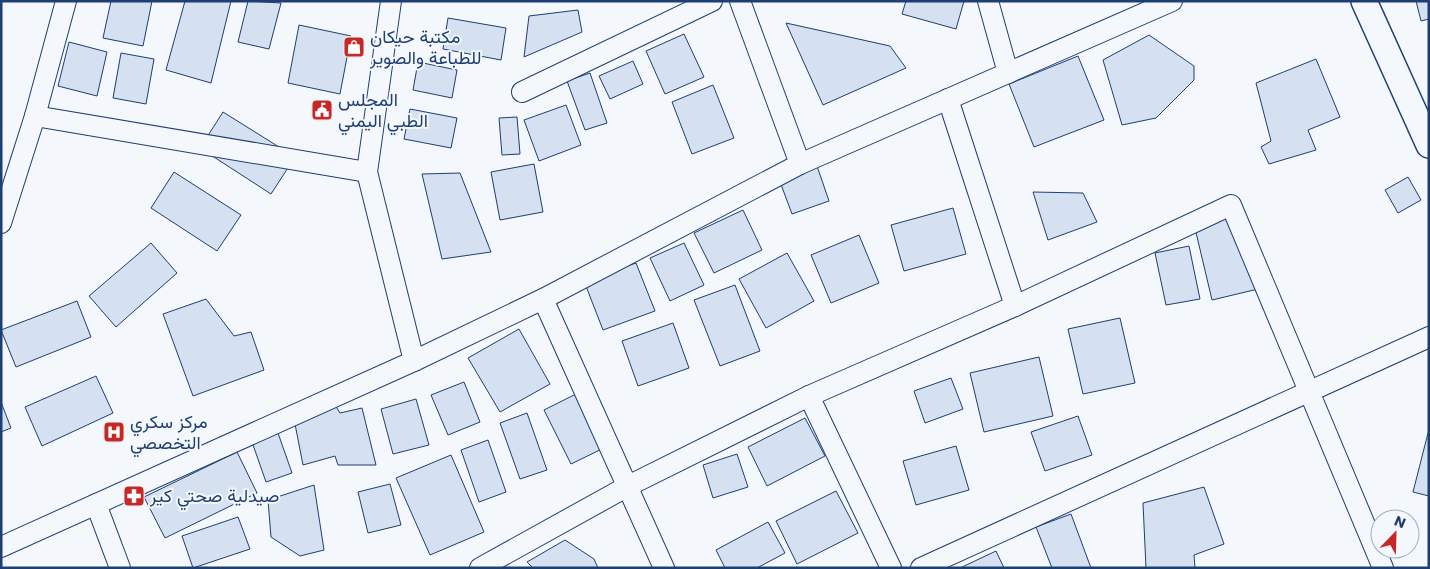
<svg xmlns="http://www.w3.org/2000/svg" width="1430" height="569" font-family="Poppins,Vazirmatn,sans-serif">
<rect width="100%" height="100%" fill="#f4f7fb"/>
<g fill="#d5e0f0" stroke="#1d3f73">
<path d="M111 1H152L143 46 103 38Z"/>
<path d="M185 1H231L211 83 166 70Z"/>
<path d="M248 1 281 3 269 49 238 42Z"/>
<path d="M906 1H964L956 29 902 14Z"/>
<path d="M1416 1H1429V19L1421 21Z"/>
<path d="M578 10 582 32 524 57 529 16Z"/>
<path d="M448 18 506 28 501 60 443 49Z"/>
<path d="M786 23 890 46 906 68 823 105Z"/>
<path d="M299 25 351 36 340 94 288 83Z"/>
<path d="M684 34 704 77 665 94 646 51Z"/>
<path d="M1149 35 1194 66V80L1156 118 1122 125 1103 60Z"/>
<path d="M69 42 107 52 97 96 58 86Z"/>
<path d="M121 53 154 59 146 104 113 98Z"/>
<path d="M1078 56 1104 120 1034 147 1009 84Z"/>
<path d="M1316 59 1340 117 1308 130 1316 150 1269 164 1261 147 1271 141 1256 83Z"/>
<path d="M633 61 643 84 610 99 599 76Z"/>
<path d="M418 62 457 70 452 98 413 90Z"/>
<path d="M590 73 607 123 585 130 567 81Z"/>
<path d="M713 85 734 138 692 154 672 102Z"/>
<path d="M566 105 581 145 539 161 524 120Z"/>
<path d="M410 109 457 118 451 148 404 139Z"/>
<path d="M223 112 295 157 271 194 200 148Z"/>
<path d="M517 117 520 154 502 155 499 118Z"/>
<path d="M534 164 543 212 500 220 491 172Z"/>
<path d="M817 166 829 201 792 214 779 179Z"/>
<path d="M174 172 241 215 217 251 151 208Z"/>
<path d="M460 173 491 252 442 259 422 174Z"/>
<path d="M1408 177 1421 200 1398 213 1385 190Z"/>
<path d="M1033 192 1083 193 1097 222 1048 240Z"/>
<path d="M953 208 966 254 904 271 891 225Z"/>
<path d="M743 210 762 250 714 273 694 233Z"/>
<path d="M1225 210 1258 289 1212 300 1194 224Z"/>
<path d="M859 235 879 283 831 303 811 255Z"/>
<path d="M151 243 177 273 116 327 89 296Z"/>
<path d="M684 243 704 285 670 301 650 258Z"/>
<path d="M1189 246 1200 299 1166 305 1155 253Z"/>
<path d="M787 253 814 301 766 328 739 279Z"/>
<path d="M636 263 655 311 603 330 584 281Z"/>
<path d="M735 285 760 351 720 366 694 300Z"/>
<path d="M206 299 234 336 251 332 264 370 193 396 163 314Z"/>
<path d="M77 301 91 337 16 367 1 330Z"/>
<path d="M1120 318 1135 383 1083 394 1068 329Z"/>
<path d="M673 323 689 368 638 386 622 341Z"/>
<path d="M519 329 550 384 500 412 468 358Z"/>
<path d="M1039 357 1053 416 984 432 970 373Z"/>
<path d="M96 376 113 413 42 446 25 407Z"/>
<path d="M951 378 963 409 925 423 914 391Z"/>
<path d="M464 382 480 422 448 435 431 395Z"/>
<path d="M580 392 608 446 571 464 544 410Z"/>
<path d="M416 399 429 445 393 454 381 409Z"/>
<path d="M1 402 11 428 1 432Z"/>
<path d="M335 405 340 413 362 408 376 465H338L335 456 303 465 295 424Z"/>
<path d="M527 413 547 470 520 479 500 423Z"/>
<path d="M1078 416 1092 455 1045 471 1031 432Z"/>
<path d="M805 418 825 456 767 486 748 447Z"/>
<path d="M278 433 292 473 266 482 252 442Z"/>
<path d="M1428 433H1429V496L1413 492Z"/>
<path d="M488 440 506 492 479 502 461 450Z"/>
<path d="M956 446 969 490 916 505 903 461Z"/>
<path d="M237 452 257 493 165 538 144 497Z"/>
<path d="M737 454 748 487 713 498 703 465Z"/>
<path d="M451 455 484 532 430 555 396 478Z"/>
<path d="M390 484 401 525 368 533 358 492Z"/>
<path d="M314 485 324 550 300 556 271 537 268 500Z"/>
<path d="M1204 487 1224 544 1194 555 1195 568H1146L1143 503Z"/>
<path d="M836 491 858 533 797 564 776 521Z"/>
<path d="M1071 514 1091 568H1052L1036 527Z"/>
<path d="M238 517 250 549 193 568 182 536Z"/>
<path d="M768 522 785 553 757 568H725L716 550Z"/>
<path d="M565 540 594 559 598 568H533L527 562Z"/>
<path d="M996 551 1004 568H960Z"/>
</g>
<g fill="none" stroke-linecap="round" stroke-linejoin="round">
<g stroke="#1d3f73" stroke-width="22">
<g id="minor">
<path d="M391 1 367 172 414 361"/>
<path d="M740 1 800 164"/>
<path d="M988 1 1008 73"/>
<path d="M522 92 712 1"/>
<path d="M948 99 1015 306"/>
<path d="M35 116 367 172"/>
<path d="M1 223 35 116 66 1"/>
<path d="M543 299 664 568"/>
<path d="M809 396 891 568"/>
<path d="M96 504 120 568"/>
<path d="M1 547 414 361 543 299 800 164 1172 1"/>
<path d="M480 568 628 486 809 396 1015 306 1231 205 1383 568"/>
<path d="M921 568 1429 337"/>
</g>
</g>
<g stroke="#1d3f73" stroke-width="28">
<path id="tertiary" d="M1364 1 1429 145"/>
</g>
<use href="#minor" stroke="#f4f7fb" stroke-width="20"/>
<use href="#tertiary" stroke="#f4f7fb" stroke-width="25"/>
</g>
<defs>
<g id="shop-square" transform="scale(1.125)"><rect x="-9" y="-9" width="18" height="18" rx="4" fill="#c62828" stroke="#f4f7fb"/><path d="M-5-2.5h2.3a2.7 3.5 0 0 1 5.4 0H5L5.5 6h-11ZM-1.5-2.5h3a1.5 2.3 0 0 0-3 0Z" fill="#fff"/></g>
<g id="civic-square" transform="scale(1.125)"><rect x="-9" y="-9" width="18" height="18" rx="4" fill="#c62828" stroke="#f4f7fb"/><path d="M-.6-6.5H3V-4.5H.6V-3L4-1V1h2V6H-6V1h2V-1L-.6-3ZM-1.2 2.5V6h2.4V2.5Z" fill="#fff"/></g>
<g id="hospital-square" transform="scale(1.125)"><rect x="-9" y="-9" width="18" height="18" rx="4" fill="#c62828" stroke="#f4f7fb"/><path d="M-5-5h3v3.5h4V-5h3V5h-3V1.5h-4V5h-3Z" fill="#fff"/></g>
<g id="pharmacy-square" transform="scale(1.125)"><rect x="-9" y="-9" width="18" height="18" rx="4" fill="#c62828" stroke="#f4f7fb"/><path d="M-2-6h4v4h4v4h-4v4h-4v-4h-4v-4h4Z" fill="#fff"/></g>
</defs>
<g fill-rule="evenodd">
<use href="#shop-square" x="354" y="47"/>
<use href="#civic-square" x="322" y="110"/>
<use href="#hospital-square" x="114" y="432"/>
<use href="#pharmacy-square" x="134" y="496"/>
</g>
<g text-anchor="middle" stroke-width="4" stroke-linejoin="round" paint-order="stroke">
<g font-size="18" fill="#1d3f73" stroke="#f4f7fb" text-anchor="start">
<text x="370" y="43">مكتبة حيكان<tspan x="370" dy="21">للطباعة والصوير</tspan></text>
<text x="338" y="106">المجلس<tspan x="338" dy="21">الطبي اليمني</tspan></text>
<text x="130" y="428">مركز سكري<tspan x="130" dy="21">التخصصي</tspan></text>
<text x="150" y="502">صيدلية صحتي كير</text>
</g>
</g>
<rect width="1430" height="569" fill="none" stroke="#1d3f73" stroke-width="5"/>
<g transform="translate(1395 534) rotate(23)"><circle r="24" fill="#f4f7fb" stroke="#9eadc5"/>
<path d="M0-4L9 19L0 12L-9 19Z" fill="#c62828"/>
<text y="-8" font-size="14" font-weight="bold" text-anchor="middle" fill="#1d3f73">N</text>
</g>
</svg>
